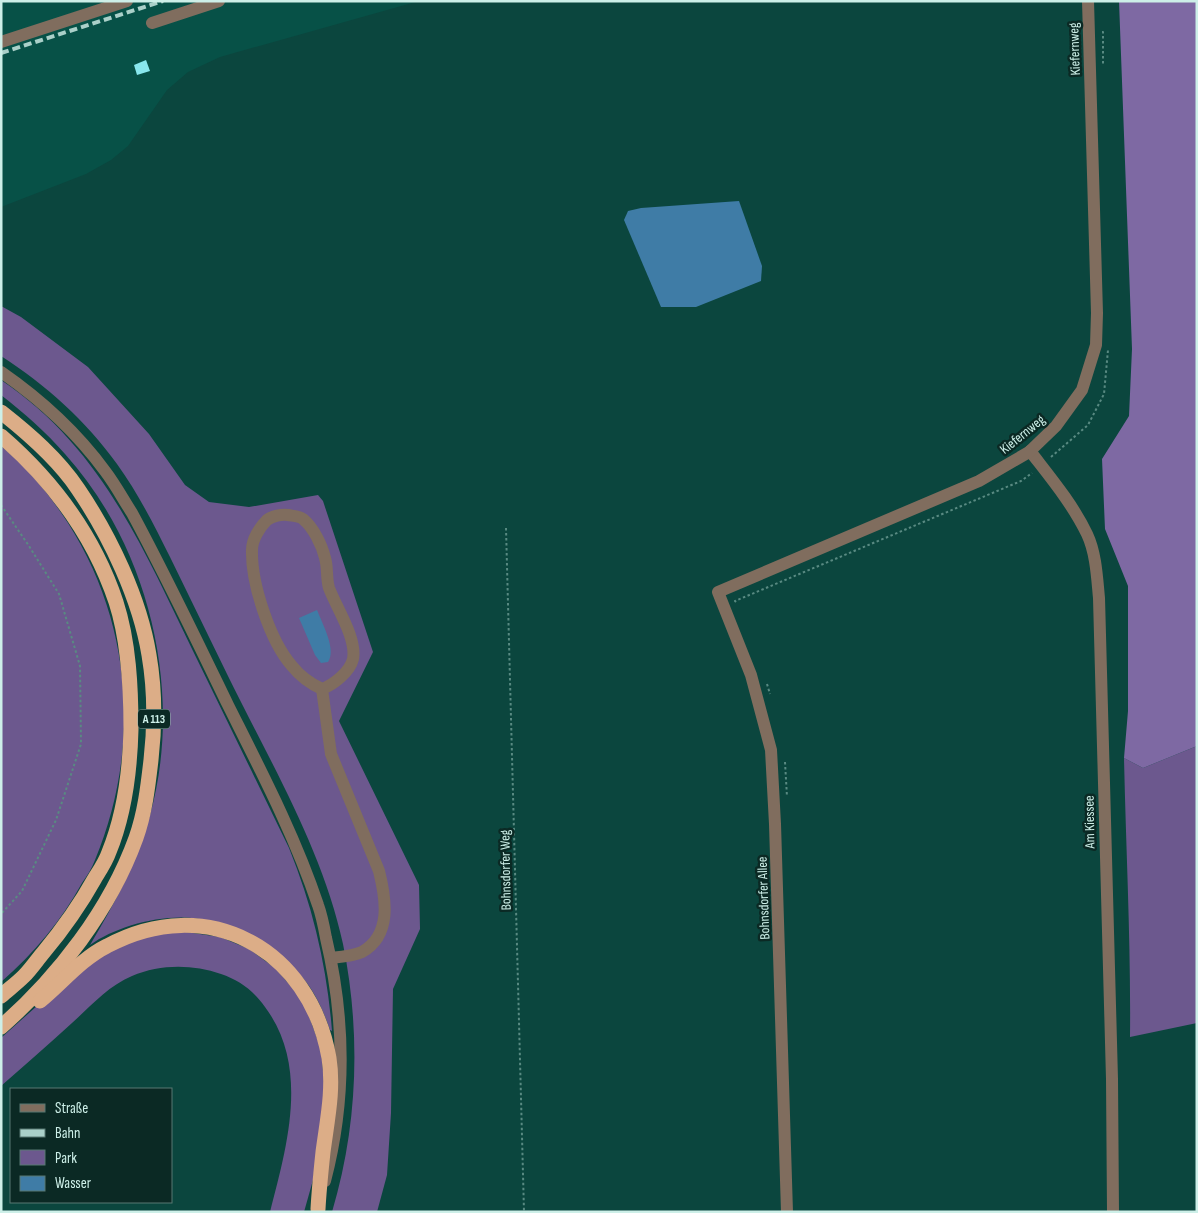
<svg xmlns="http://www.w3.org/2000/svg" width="1198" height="1213" font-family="'Sofia Sans Condensed',sans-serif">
<rect width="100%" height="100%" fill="#0b463e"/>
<path fill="#075147" d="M1 1H419L220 57 188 72 167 90 128 146 111 160 86 174 1 207Z"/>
<g fill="#6c588e">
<path d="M1 306 21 317 88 367 149 434 185 485 209 502 249 507 318 495 323 501 373 652 339 721 419 885 420 929 393 989 391 1113 387 1175 377 1212H332C358 1126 361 1032 343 944 323 850 269 760 227 674 208 635 189 596 170 557 154 525 138 493 117 464 86 421 46 385 1 356Z"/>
<path d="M1 380C101 447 143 548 193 651 225 717 257 782 289 848 313 907 327 967 332 1031L330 1030C324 1012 313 987 299 974 288 965 272 958 260 951 246 942 229 929 214 923 179 909 120 923 90 945 115 903 137 862 150 815 184 693 150 548 65 454 46 432 24 413 1 395Z"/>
<path d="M1 446C28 468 49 494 68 523 133 625 141 749 95 860 92 868 87 876 82 883 61 921 34 953 1 982Z"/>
<path d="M1197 746V1023L1130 1037C1131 944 1126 851 1124 758L1143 768Z"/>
<path d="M179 931 220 937 249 949 275 968 303 1000 321 1049 325 1093 313 1180 304 1212H270C287 1146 310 1067 265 1007 254 991 239 980 221 974 192 964 160 964 132 976 108 986 91 1006 72 1023 49 1044 25 1065 1 1086V1038L75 972 126 940Z"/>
</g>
<path fill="#7e69a3" d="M1119 1H1197V746L1143 768 1124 758 1128 711V586L1105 529 1102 459 1129 416 1132 349Z"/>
<g fill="#3f7ca6">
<path d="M739 201 762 266 761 281 696 307H661L624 220 628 211 641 208Z"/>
<path d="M317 610C322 623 337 650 328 662L321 663 315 655 299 618Z"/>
</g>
<path fill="#88e7ed" d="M146 60 150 71 137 75 134 65Z"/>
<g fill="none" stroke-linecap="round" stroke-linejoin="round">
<g stroke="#598a82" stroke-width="2" stroke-dasharray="2.5 2.5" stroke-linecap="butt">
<path d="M1102 32H1103V66"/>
<path d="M1051 457 1088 425 1104 394 1108 350"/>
<path d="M1 505 29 546 59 594 80 666 81 744 56 820 22 891 1 914"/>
<path d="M506 528 524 1212"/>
<path d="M736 602 735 601 1021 481 1032 473"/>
<path d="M767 684 770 694"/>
<path d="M785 762 787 797"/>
</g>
<g stroke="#806d5e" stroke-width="12">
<path d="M152 23 219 1"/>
<path d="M1 42 127 1"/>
<path d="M1 372C40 399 77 433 105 471 115 484 123 499 132 513 166 576 197 641 228 705 261 771 295 836 318 905 322 916 324 927 326 938 345 1018 346 1101 325 1181"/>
<path d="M1030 451C1050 477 1072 503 1087 534 1096 553 1097 577 1099 598L1112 1079 1113 1212"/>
<path d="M322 689C333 685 350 672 353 659 357 638 336 607 329 588 326 578 328 567 325 558 322 545 313 527 303 519 299 516 293 516 288 515 282 514 272 516 267 520 260 527 252 539 252 550 251 583 270 641 292 666 300 676 311 684 322 689L331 754 379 871C386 899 392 935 362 952 353 956 341 957 331 958"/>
<path d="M787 1212 775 824 771 750 751 675 718 592 979 481 1029 452 1056 426 1082 390 1096 345 1097 313 1088 1"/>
</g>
<g stroke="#dcad87" stroke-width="15">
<path d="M1 412C29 434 58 459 78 489 110 536 140 599 149 655 155 690 155 725 151 760 148 786 145 813 136 838 110 910 58 977 1 1027"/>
<path d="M1 436C53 481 94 536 116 602 129 642 131 688 131 729 130 771 125 813 109 852 106 861 100 870 95 878 80 905 63 929 43 953 37 960 31 969 24 976 17 983 9 989 1 996"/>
<path d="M40 1001C62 983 81 959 107 946 207 892 310 949 329 1058 334 1090 327 1121 323 1152 321 1171 319 1190 318 1209"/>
</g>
<path stroke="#aad0c9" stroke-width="4" stroke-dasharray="8 4" stroke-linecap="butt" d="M1 53 163 1"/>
</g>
<g text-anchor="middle" stroke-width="5" stroke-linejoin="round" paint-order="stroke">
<rect fill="#0b2924" stroke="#93b4ad" stroke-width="1" x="138" y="709.5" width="32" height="19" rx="4"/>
<g font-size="12" font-weight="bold" fill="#cdefe8">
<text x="154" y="723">A 113</text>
</g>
<g font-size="14" fill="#cdefe8" stroke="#0b2924">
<text transform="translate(1074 49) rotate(-92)" y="5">Kiefernweg</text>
<text transform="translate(1022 434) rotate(-39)" y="5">Kiefernweg</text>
<text transform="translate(1089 822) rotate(-91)" y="5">Am Kiessee</text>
<text transform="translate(505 870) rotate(-91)" y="5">Bohnsdorfer Weg</text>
<text transform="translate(763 898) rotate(-92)" y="5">Bohnsdorfer Allee</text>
</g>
</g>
<rect width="1198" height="1213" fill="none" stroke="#cdefe8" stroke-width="5"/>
<rect x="10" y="1088" width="162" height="115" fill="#0b2924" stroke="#597872"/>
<rect x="20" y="1104" width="25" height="8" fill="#806d5e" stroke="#597872"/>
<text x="55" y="1113" font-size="15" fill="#cdefe8">Straße</text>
<rect x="20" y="1129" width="25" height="8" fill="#aad0c9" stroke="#597872"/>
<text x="55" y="1138" font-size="15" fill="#cdefe8">Bahn</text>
<rect x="20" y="1150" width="25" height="15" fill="#6c588e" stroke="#597872"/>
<text x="55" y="1163" font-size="15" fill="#cdefe8">Park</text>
<rect x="20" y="1176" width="25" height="15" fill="#3f7ca6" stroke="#597872"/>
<text x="55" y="1188" font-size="15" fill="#cdefe8">Wasser</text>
</svg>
